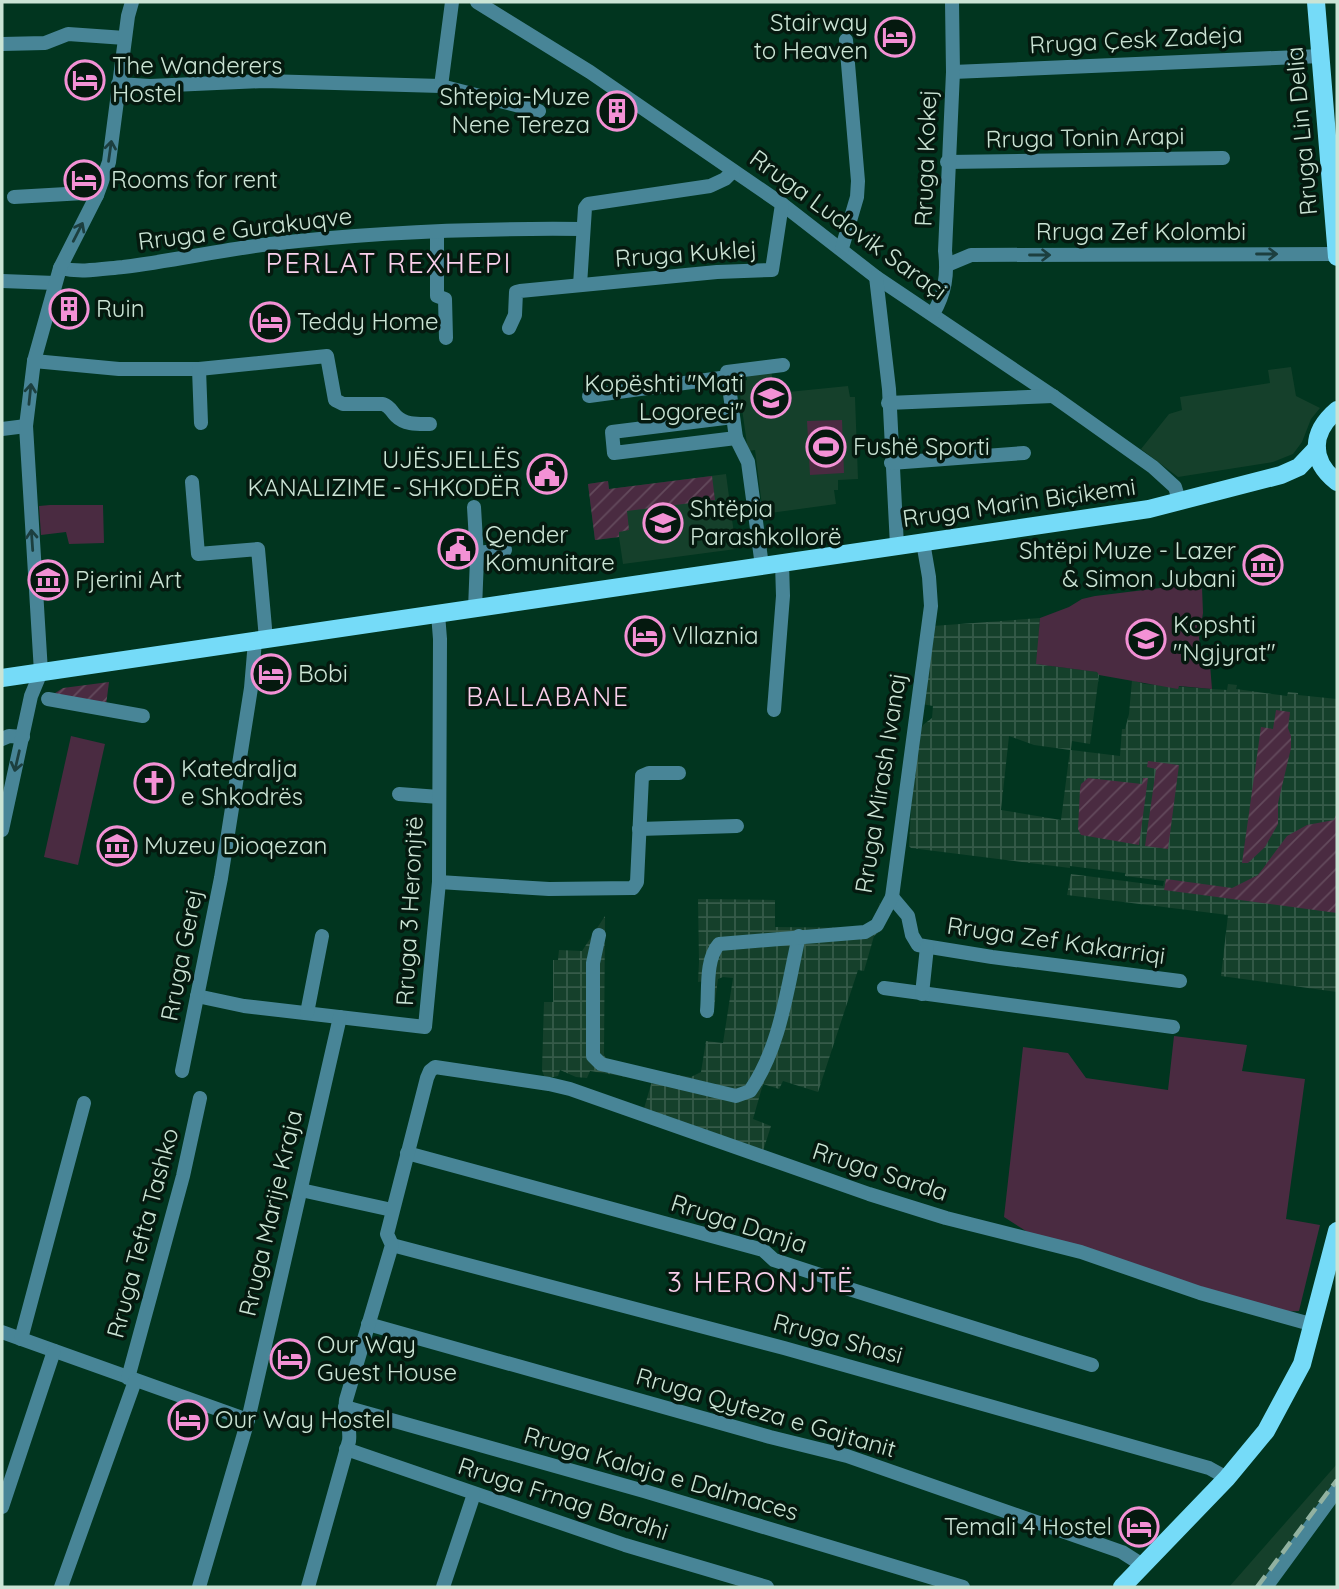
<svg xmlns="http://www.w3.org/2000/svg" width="1339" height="1589" font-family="Quicksand,sans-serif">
<defs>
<pattern id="industrial-grid" width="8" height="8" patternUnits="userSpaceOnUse" patternTransform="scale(1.75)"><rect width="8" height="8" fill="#15402b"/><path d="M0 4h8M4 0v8" fill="none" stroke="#365b49"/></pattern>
<pattern id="garden-furrows" width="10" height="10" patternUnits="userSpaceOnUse" patternTransform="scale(1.75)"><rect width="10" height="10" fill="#4a2b41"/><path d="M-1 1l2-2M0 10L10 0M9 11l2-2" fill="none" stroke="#634a5c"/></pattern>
</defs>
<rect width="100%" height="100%" fill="#01351f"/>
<g fill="#15402b">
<path d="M1291 367 1296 396 1320 408 1311 419 1302 442 1293 454 1273 462 1178 477 1141 449 1169 414 1182 410 1180 397 1270 383 1268 370Z"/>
<path d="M771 370 773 382 782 388 788 387V392L848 386 850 397H855L858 479 838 480V490H834L836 504 763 514 755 450 748 451 738 381 747 380 746 373Z"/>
<path d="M726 474 736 549 623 564 619 537 595 540 588 484 608 481 609 489Z"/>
<path d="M1337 1464V1485L1259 1587H1229Z"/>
</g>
<g fill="url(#industrial-grid)" fill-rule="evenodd">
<path d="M1040 618 1037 664 1098 672 1099 675 1090 744 1072 741 1071 750 1120 756 1122 729H1125L1129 714 1132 680 1145 684 1212 689 1227 690 1228 684 1237 685 1236 689 1287 696 1288 692 1298 693V695L1337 699V992L1221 976 1228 915 1067 895 1071 874 1163 886 1164 881 1125 876V873L1070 866V868L911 848 909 846 912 790 921 730 923 725 932 718 933 706 922 704 933 626ZM1009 736 1034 745 1070 750 1061 820 1001 810Z"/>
<path d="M698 899 775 900V927L865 928 874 918 880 903 881 913 888 915 882 930 874 936 864 971 858 970 818 1092 783 1081 779 1089 763 1084 753 1119 771 1126 762 1154 643 1112 652 1081 590 1071 587 1078 576 1077 560 1070 558 1076 545 1079 542 1070 544 1002H553V960H558L559 950 582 951 605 916 604 1055 607 1060 631 1068 691 1077 701 1072 706 1041 723 1043 733 978 723 977 718 979 713 1016 707 1015 705 981 698 982 699 962Z"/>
</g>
<g fill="#4a2b41">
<path d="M842 420 844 473 810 475 807 421Z"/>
<path d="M50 505H103L104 543 69 544 66 532 41 535 39 506Z"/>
<path d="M1185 585 1202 587 1203 613 1199 638 1203 664H1210L1212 689 1179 686 1178 689 1099 675 1097 672 1036 664 1040 618 1069 607 1082 599 1095 596Z"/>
<path d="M71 736 105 744 78 865 44 857Z"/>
<path d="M1174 1036 1247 1045 1242 1071 1305 1079 1286 1219 1320 1225 1299 1311 1277 1312 1029 1233 1004 1217 1023 1047 1068 1053 1086 1078 1168 1090Z"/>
</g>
<g fill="url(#garden-furrows)">
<path d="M712 476 715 500 627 511 629 530 619 532V537L595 540 588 484 608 481 609 489Z"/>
<path d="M109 682 106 705 52 695 63 688Z"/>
<path d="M1276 710 1290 712 1288 728 1291 736V748L1278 803V824L1265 847 1248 863H1242L1261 727 1273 729Z"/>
<path d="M1148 761 1179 765 1168 849 1145 846 1156 769 1147 767Z"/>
<path d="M1088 778 1142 784 1143 778H1148L1139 845 1081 835 1078 829 1080 789 1081 784Z"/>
<path d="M1337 812V913L1164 890 1166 879 1232 888 1258 875 1287 836 1307 825 1334 820Z"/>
</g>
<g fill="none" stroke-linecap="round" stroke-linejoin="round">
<g stroke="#488597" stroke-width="14">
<path d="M477 2 590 72 782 204 876 277 1053 396 1153 467 1175 487 1179 500"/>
<path d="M2 44 45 43 68 34 125 38"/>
<path d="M953 72 1321 56"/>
<path d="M118 84 150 86 264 81 441 86 539 111"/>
<path d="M441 86 452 2"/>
<path d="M947 162 1223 158"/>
<path d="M14 197 84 193 97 195"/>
<path d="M437 233V296L445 299 446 338"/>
<path d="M842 248 857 197 858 181 846 40"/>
<path d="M947 265 971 255 1337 254"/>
<path d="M60 268C81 273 101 269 123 267 172 261 221 250 270 244 373 232 479 228 583 229"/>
<path d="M876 277 889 389 897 546"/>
<path d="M2 281 55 283"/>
<path d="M580 285 585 208 588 204 710 186 725 179 733 171"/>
<path d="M933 314C945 293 948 275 945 251L953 72 952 2"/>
<path d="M509 328 515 315 516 292 520 291 717 272 772 270 782 204"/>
<path d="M34 361 119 369H199L327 356 335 400 343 404H383C391 407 390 410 396 416 405 425 418 424 430 424"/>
<path d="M199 369 201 423"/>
<path d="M589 396 728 377"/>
<path d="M888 403 1053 396"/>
<path d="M733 417 612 432 614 453 736 438"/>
<path d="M2 429 26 426"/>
<path d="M891 463 1024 453"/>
<path d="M192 482 198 554 258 549 266 639"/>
<path d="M474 507 477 558 475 609"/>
<path d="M477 553 505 550"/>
<path d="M762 566 748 462 736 438 727 372 783 365"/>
<path d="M48 699 143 716"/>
<path d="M774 710 783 596 782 563"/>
<path d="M2 739 9 736 23 737"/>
<path d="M399 794 439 797"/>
<path d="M639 829 737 826"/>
<path d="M2 830 31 696 41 672 26 426 34 361 60 268 97 195 109 162 128 16 132 2"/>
<path d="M439 882 549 889 633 888 637 882 642 776 649 773H679"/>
<path d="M892 897 908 916 912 935 918 945 992 957 1180 981"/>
<path d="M599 935 593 963V1056L601 1064 736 1096 750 1091C781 1046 787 988 799 936"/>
<path d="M884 988 1173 1027"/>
<path d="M922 994 927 947"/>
<path d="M197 996 244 1006 425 1027 439 882 440 639 438 614"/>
<path d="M707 1011C709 990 705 960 719 944L865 932 877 925 892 897 931 606 929 577 923 542"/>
<path d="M307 1013 322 936"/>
<path d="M182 1071 221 878 251 688 255 641"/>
<path d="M407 1153 763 1250 774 1260 823 1276 846 1288 1092 1365"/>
<path d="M301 1190 392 1210"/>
<path d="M392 1245 784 1348 1209 1468 1227 1478"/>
<path d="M368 1324 770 1437 847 1456 1122 1552 1144 1566"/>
<path d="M2 1332 248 1420"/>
<path d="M21 1339 84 1103"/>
<path d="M128 1378 183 1176 200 1098"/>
<path d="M345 1407 644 1491 963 1587"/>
<path d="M346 1449 625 1545 767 1587"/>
<path d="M2 1507 54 1351"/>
<path d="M61 1587 135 1381"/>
<path d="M199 1587 248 1420 340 1017"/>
<path d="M308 1587 349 1441C351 1427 344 1414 346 1400L392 1245 387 1234 427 1078 430 1071 435 1067 549 1084 570 1089 869 1194 946 1218 1081 1252 1200 1293 1314 1325"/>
<path d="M443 1587 474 1494"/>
<path d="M1266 1587 1337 1490"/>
</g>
<g stroke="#75dbf8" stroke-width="18">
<path d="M1316 2 1337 257"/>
<path d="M1337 410C1311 432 1309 460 1337 482"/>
<path d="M2 678 1149 509 1281 475 1299 467 1317 448"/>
<path d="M1122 1587 1227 1478 1266 1431 1302 1364 1337 1231"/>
</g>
<path stroke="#92b2a1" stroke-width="4.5" stroke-dasharray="14 7" stroke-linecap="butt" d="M1257 1587 1337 1480"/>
</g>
<defs><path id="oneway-shaft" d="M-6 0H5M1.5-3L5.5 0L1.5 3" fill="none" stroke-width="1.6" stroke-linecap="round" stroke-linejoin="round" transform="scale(1.75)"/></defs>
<g stroke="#1c3f3f">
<use href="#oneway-shaft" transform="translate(110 151) rotate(-82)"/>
<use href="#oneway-shaft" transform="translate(78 232) rotate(-63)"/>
<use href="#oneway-shaft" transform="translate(1267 254)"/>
<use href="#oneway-shaft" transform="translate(1040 255)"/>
<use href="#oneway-shaft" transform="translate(30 394) rotate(-84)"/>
<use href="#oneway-shaft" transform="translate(32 540) rotate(-94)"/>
<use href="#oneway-shaft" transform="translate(17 761) rotate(103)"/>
</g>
<defs>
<g id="hotel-ring" transform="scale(2.0125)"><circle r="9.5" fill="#05190f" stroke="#f391d5" stroke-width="1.5"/><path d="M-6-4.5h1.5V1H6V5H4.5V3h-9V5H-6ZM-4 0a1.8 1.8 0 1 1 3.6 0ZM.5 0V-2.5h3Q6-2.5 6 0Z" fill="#f391d5"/></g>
<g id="building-ring" transform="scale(2.0125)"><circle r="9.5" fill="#05190f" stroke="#f391d5" stroke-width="1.5"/><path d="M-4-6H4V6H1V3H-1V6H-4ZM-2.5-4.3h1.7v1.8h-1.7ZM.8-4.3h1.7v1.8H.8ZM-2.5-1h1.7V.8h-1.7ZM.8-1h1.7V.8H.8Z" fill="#f391d5"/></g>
<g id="school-ring" transform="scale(2.0125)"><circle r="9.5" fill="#05190f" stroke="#f391d5" stroke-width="1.5"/><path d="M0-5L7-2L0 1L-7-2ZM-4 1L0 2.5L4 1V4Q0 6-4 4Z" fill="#f391d5"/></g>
<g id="stadium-ring" transform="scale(2.0125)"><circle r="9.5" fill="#05190f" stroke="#f391d5" stroke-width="1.5"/><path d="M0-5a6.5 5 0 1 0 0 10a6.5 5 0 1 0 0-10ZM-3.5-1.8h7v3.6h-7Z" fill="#f391d5"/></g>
<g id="civic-ring" transform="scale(2.0125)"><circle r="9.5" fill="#05190f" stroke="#f391d5" stroke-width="1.5"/><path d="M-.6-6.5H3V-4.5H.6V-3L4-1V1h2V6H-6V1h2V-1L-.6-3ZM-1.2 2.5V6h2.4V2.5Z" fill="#f391d5"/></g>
<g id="museum-ring" transform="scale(2.0125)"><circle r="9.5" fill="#05190f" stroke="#f391d5" stroke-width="1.5"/><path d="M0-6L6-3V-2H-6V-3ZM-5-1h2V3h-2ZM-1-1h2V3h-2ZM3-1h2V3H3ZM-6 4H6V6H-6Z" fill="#f391d5"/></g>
<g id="church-ring" transform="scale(2.0125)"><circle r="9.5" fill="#05190f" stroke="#f391d5" stroke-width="1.5"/><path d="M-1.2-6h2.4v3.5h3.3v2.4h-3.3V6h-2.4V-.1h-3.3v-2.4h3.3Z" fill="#f391d5"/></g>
</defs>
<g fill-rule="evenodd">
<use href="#hotel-ring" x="895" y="37"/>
<use href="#hotel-ring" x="85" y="80"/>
<use href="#building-ring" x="617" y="111"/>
<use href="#hotel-ring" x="84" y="180"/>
<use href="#building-ring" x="69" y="309"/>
<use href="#hotel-ring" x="270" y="322"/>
<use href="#school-ring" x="771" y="398"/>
<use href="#stadium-ring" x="826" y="447"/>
<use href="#civic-ring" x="547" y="474"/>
<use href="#school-ring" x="663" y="523"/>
<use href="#civic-ring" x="458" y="549"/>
<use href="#museum-ring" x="1263" y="565"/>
<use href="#museum-ring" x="48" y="580"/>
<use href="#hotel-ring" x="645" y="636"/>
<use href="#school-ring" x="1146" y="639"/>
<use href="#hotel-ring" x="271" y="674"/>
<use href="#church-ring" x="154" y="783"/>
<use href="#museum-ring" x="117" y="846"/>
<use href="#hotel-ring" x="290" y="1359"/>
<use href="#hotel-ring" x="188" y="1420"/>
<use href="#hotel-ring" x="1139" y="1527"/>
</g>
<g text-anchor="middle" stroke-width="7" stroke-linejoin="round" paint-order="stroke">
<g font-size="24" fill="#cbe4d5" stroke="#05190f" text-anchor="start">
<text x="868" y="31" text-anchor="end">Stairway<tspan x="868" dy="28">to Heaven</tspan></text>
<text x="112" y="74">The Wanderers<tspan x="112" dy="28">Hostel</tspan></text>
<text x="590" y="105" text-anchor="end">Shtepia-Muze<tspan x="590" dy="28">Nene Tereza</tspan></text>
<text x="111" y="188">Rooms for rent</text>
<text x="96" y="317">Ruin</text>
<text x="297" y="330">Teddy Home</text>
<text x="744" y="392" text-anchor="end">Kopështi "Mati<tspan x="744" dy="28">Logoreci"</tspan></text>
<text x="853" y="455">Fushë Sporti</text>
<text x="520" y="468" text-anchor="end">UJËSJELLËS<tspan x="520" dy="28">KANALIZIME - SHKODËR</tspan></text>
<text x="690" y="517">Shtëpia<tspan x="690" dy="28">Parashkollorë</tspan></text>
<text x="485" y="543">Qender<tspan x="485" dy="28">Komunitare</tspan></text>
<text x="1236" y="559" text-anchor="end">Shtëpi Muze - Lazer<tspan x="1236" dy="28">&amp; Simon Jubani</tspan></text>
<text x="75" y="588">Pjerini Art</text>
<text x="1173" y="633">Kopshti<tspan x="1173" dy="28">"Ngjyrat"</tspan></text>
<text x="672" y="644">Vllaznia</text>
<text x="298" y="682">Bobi</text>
<text x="181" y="777">Katedralja<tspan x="181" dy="28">e Shkodrës</tspan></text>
<text x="144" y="854">Muzeu Dioqezan</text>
<text x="317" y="1353">Our Way<tspan x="317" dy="28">Guest House</tspan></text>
<text x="215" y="1428">Our Way Hostel</text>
<text x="1112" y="1535" text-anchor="end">Temali 4 Hostel</text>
</g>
<g font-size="24" fill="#cbe4d5" stroke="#05190f">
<text transform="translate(1136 40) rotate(-3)" y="8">Rruga Çesk Zadeja</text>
<text transform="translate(1302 131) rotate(-95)" y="8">Rruga Lin Delia</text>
<text transform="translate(1085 138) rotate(-1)" y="8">Rruga Tonin Arapi</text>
<text transform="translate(926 158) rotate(-88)" y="8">Rruga Kokej</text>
<text transform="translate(848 225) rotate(36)" y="8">Rruga Ludovik Saraçi</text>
<text transform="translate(245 229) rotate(-7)" y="8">Rruga e Gurakuqve</text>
<text x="1141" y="240">Rruga Zef Kolombi</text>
<text transform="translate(686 254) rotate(-4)" y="8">Rruga Kuklej</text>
<text transform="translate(1019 503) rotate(-8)" y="8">Rruga Marin Biçikemi</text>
<text transform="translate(881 783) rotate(-81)" y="8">Rruga Mirash Ivanaj</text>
<text transform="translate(410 911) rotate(-87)" y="8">Rruga 3 Heronjtë</text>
<text transform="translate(1056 941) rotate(8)" y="8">Rruga Zef Kakarriqi</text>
<text transform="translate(182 955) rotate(-79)" y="8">Rruga Gerej</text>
<text transform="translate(880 1172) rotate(18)" y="8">Rruga Sarda</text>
<text transform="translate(271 1213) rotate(-77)" y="8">Rruga Marije Kraja</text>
<text transform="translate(739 1224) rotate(18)" y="8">Rruga Danja</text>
<text transform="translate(143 1233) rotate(-75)" y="8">Rruga Tefta Tashko</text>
<text transform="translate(838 1339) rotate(15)" y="8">Rruga Shasi</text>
<text transform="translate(766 1413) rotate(16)" y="8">Rruga Qyteza e Gajtanit</text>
<text transform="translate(661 1474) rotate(16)" y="8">Rruga Kalaja e Dalmaces</text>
<text transform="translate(563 1499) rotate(18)" y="8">Rruga Frnag Bardhi</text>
</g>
<g font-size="26" letter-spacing="2" fill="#fbd0ec" stroke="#05190f">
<text x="548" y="706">BALLABANE</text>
</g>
<g font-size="28" letter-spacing="2" fill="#fbd0ec" stroke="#05190f">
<text x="389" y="273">PERLAT REXHEPI</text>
<text x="761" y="1292">3 HERONJTË</text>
</g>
</g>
<rect width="1339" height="1589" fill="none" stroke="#cbe4d5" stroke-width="7"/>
</svg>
